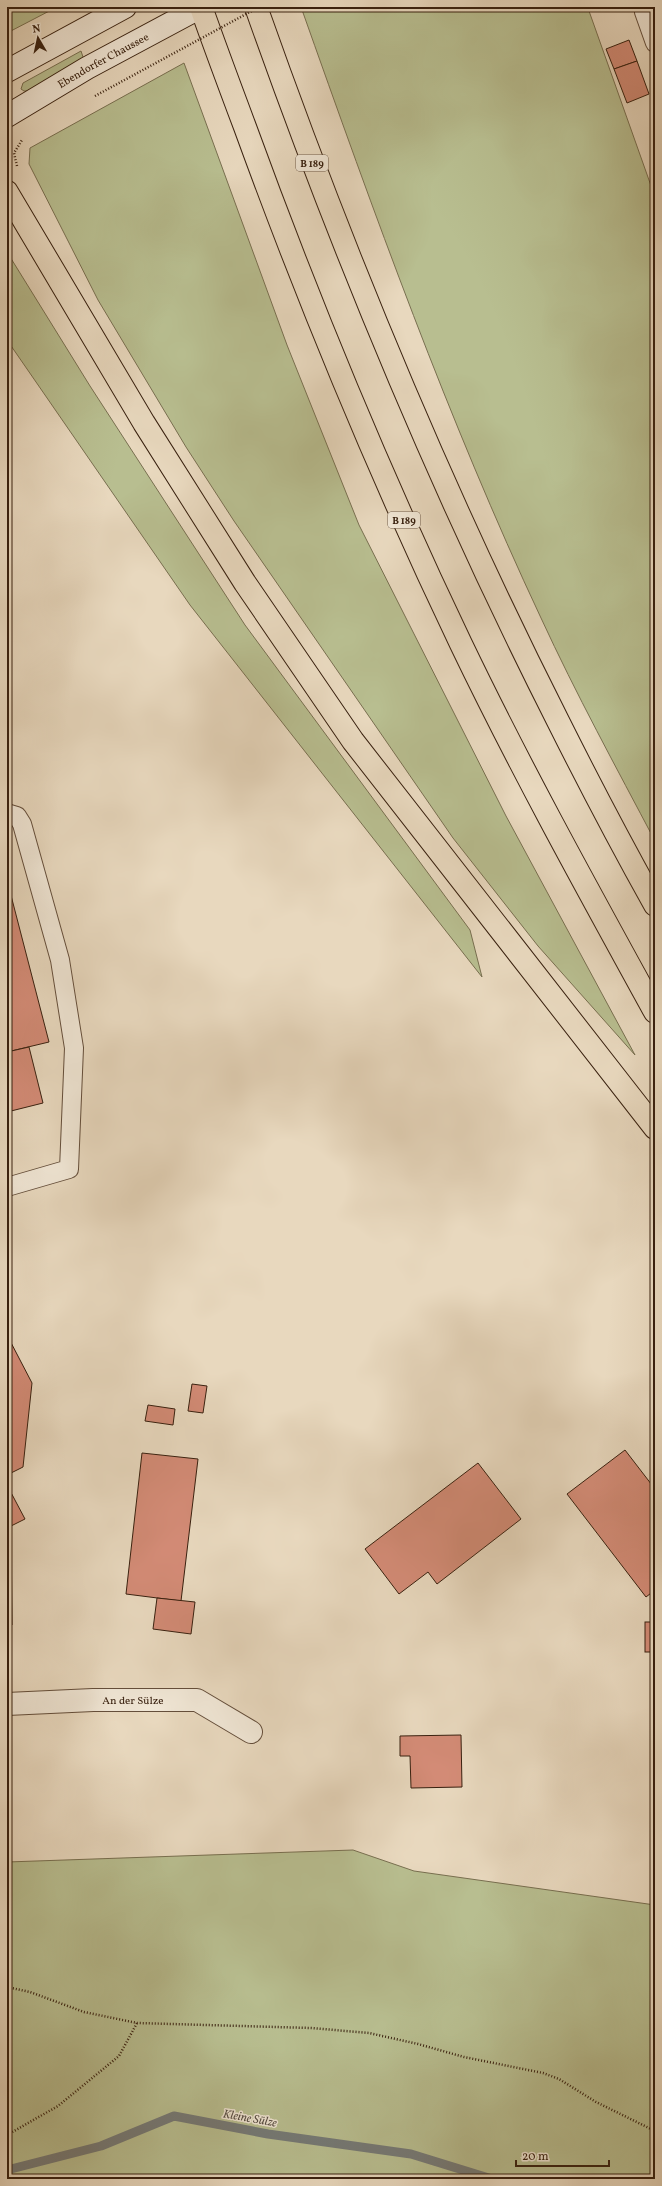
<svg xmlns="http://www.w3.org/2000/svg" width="662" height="2186" font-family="Vollkorn,serif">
<rect width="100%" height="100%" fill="#e8d8be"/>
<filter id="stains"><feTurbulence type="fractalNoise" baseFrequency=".005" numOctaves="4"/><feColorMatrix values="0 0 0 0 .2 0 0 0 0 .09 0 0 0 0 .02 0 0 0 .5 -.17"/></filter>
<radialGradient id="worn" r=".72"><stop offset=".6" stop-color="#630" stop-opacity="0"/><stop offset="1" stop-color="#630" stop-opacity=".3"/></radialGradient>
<g fill="#b8be90" stroke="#786f50">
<path d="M7 7H57L7 33Z"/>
<path d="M301 7H597L589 11 655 197V841C616 767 576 694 541 618 448 420 374 213 301 7Z"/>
<path d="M81 51 84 60 28 91H24L21 89 23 83Z"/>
<path d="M184 63 287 345 359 525 506 816 635 1055 538 946 453 838 234 521 186 447 98 300 29 164 30 148Z"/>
<path d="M7 252 90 386 245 625 470 930 482 977 190 605 7 340Z"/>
<path d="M353 1850 414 1871 655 1905V2179H7V1862Z"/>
</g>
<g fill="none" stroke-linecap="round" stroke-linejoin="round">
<path stroke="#757a77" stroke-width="9" d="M7 2170 101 2146 174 2116 268 2134 411 2154 492 2179"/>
</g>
<g fill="#d38b76" stroke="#38200f">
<path d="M629 40 637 61 614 69 606 49Z"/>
<path d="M637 61 649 94 627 103 614 69Z"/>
<path d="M7 880 49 1042 7 1052Z"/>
<path d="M29 1047 43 1103 7 1112V1052Z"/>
<path d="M7 1335 32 1383 23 1467 7 1475Z"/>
<path d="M192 1384 207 1386 203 1413 188 1411Z"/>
<path d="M148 1405 175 1409 173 1425 145 1421Z"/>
<path d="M625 1450 655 1489V1590L646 1597 567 1494Z"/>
<path d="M142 1453 198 1459 181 1601 126 1594Z"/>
<path d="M478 1463 521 1519 437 1584 428 1572 399 1594 365 1549Z"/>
<path d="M7 1485 25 1519 11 1526 12 1625H7Z"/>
<path d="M157 1598 195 1602 191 1634 153 1629Z"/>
<rect x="645" y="1622" width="10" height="30"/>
<path d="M461 1735 462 1787 411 1788 410 1756H400V1736Z"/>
</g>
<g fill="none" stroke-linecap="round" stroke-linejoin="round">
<g stroke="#644e3b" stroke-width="20">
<g id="lane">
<path d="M645 7 644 12 655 43"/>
<path d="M7 813 17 816 22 824 60 960 74 1048 69 1169 7 1187"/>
</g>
</g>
<g stroke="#644e3b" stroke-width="24">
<g id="street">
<path id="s1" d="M7 1704 93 1700H197L251 1732"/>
</g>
</g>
<g stroke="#38200f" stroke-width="24">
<g id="secondary">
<path d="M7 71 125 7"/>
<path id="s2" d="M7 116 87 68 201 7"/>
</g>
</g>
<g stroke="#38200f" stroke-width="24">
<g id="highway">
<path d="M201 7C215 47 230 87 245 127 309 303 380 475 461 644 521 769 588 890 655 1012"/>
<path d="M256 7C342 251 441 490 558 721 589 783 621 844 655 905"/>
<path d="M7 192 144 423 245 583 353 741 655 1128"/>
</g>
</g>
<g stroke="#38200f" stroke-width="2.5" stroke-dasharray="1 2" stroke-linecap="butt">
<path d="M17 166 14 153 22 140"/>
<path d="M7 1987 30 1992 84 2012 137 2023 311 2028 369 2033 418 2044 464 2057 543 2073 559 2079 596 2102 655 2131"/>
<path d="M7 2135 58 2106 119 2056 137 2023"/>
</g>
<use href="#lane" stroke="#f0e6d5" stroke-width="18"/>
<use href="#street" stroke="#f0e6d5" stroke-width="22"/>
<use href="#secondary" stroke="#f0e6d5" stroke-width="22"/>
<use href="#highway" stroke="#e8d8be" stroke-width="22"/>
<path stroke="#38200f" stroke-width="2.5" stroke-dasharray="1 2" stroke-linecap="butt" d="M95 96 259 7"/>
</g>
<g text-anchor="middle" stroke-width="3" stroke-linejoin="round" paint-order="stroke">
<g fill="#f0e6d5" stroke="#6f5b4a" stroke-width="1">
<rect x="296" y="155" width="32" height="16" rx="3"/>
<rect x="388" y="512" width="32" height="16" rx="3"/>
</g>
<g font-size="10" font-weight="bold" fill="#38200f">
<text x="312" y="167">B 189</text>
<text x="404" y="524">B 189</text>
</g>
<g font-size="11" fill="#38200f" stroke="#f0e6d5">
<text dy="4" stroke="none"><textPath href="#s2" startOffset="111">Ebendorfer Chaussee</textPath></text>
<text dy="4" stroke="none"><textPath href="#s1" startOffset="126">An der Sülze</textPath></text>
</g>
<g font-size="12" font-style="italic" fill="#564d43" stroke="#f0e6d5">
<text transform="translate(250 2118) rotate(10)" y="4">Kleine Sülze</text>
</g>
</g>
<rect width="662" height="2186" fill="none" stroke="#e8d8be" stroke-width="24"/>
<rect x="8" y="8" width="646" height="2170" fill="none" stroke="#38200f" stroke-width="2"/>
<rect x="12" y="12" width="638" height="2162" fill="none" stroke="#38200f"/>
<g transform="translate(38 38) rotate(351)" stroke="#f0e6d5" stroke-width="3" paint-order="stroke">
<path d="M0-3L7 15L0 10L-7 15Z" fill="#38200f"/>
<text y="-6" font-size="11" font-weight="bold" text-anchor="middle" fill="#38200f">N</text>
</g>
<path d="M516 2160v6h93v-6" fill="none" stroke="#38200f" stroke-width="2"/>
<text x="522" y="2160" font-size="12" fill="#38200f" stroke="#f0e6d5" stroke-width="3" paint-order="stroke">20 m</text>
<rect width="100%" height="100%" filter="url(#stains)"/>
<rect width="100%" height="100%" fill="url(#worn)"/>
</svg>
